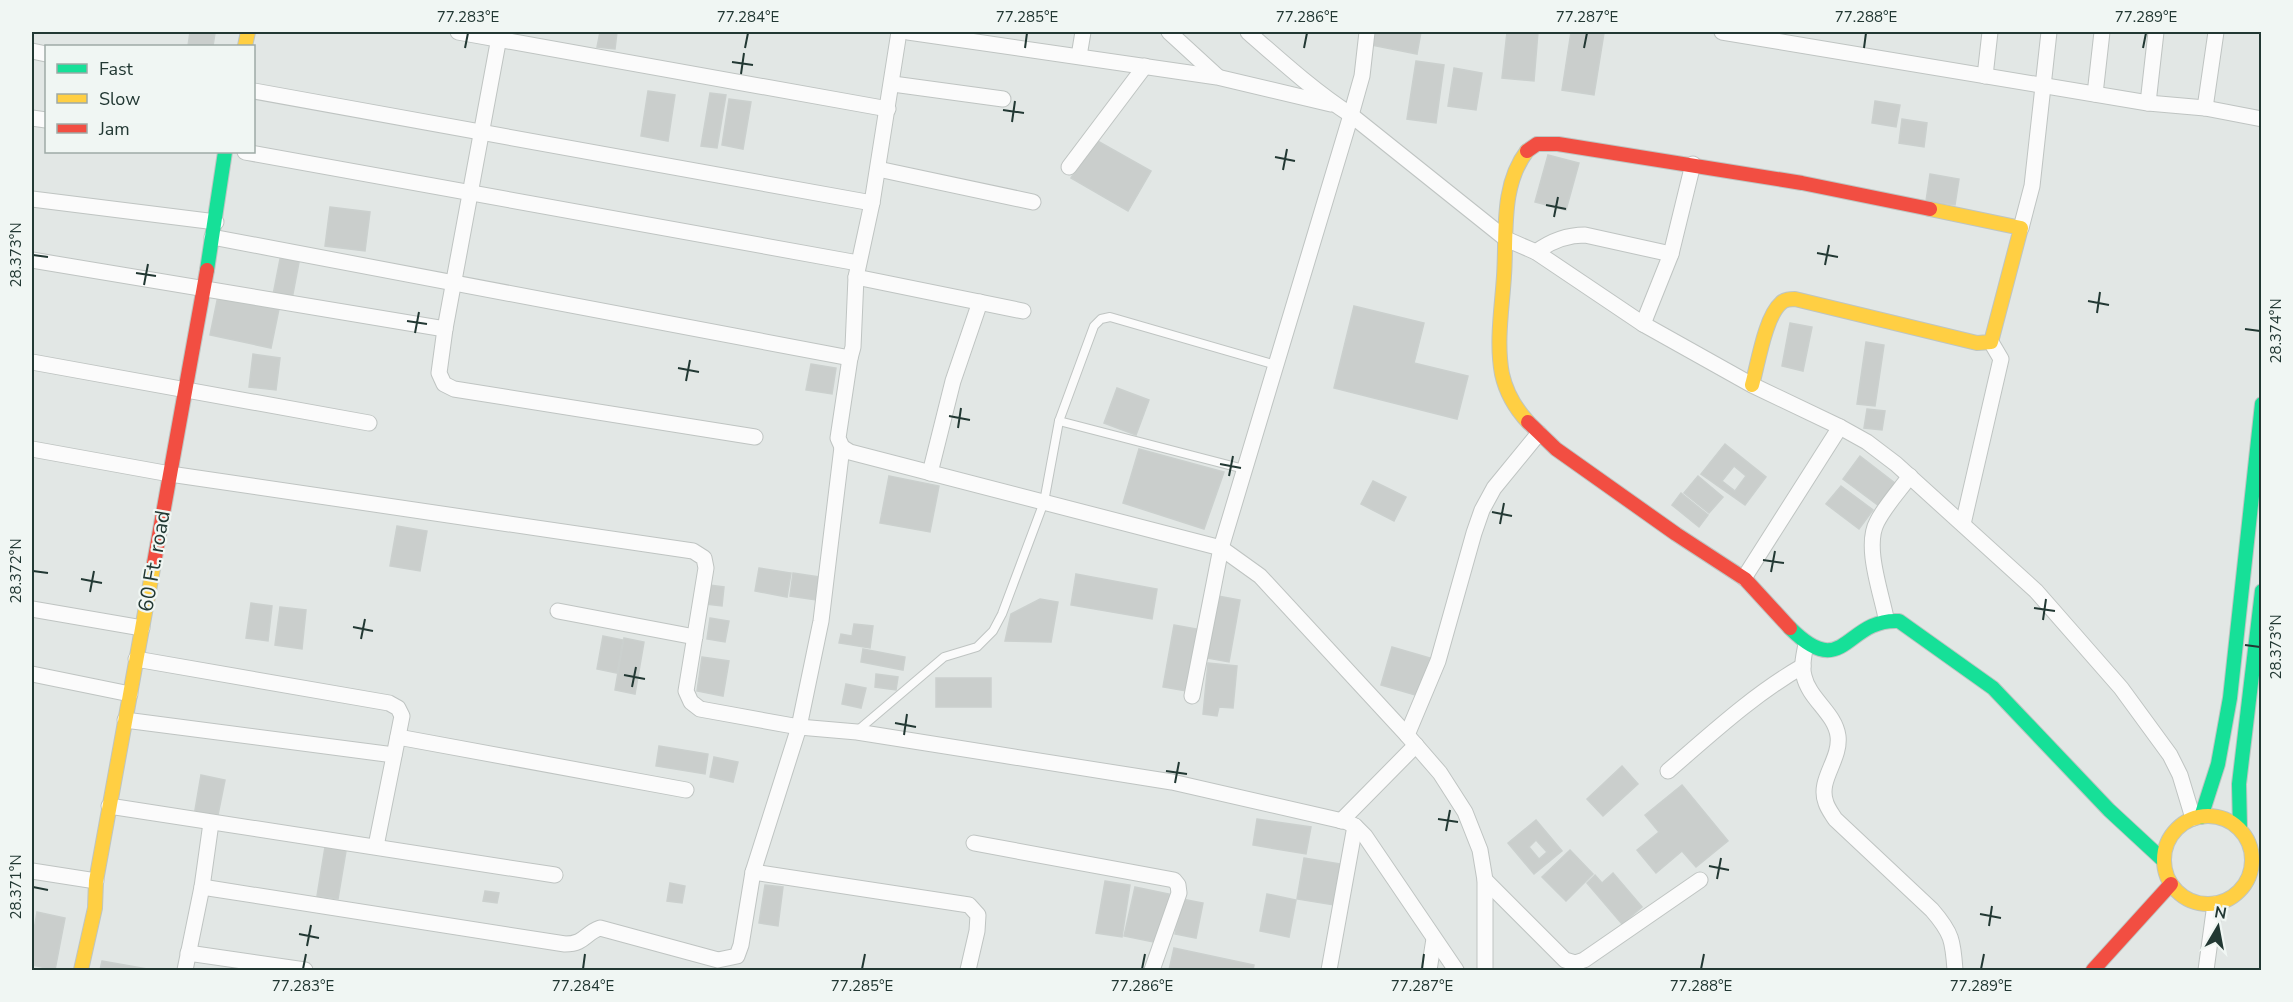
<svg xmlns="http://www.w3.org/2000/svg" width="2293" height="1002" font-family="'Nunito Sans',sans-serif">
<rect width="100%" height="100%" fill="#e2e7e5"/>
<g fill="#cacecc" stroke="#cbd0ce" stroke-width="1.5" fill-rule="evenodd">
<path d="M190 32 215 33 213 46H188Z"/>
<path d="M600 32H617L615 49 597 47Z"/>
<path d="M1374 32H1421L1417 54 1371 45Z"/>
<path d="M1507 32H1538L1534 81 1502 78Z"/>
<path d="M1571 32 1604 33 1594 95 1562 90Z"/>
<path d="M1416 61 1444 65 1436 123 1407 119Z"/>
<path d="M1454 68 1482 73 1476 110 1448 106Z"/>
<path d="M648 91 675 95 668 141 641 136Z"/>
<path d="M710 93 726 95 717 148 701 146Z"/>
<path d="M729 99 751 102 743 149 722 145Z"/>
<path d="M1875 101 1900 105 1896 127 1872 123Z"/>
<path d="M1902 119 1927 123 1924 147 1899 143Z"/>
<path d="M1094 139 1151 171 1128 211 1071 178Z"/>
<path d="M1548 155 1579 163 1566 210 1535 202Z"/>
<path d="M1930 174 1959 179 1955 205 1926 201Z"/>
<path d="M330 207 370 212 365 251 325 246Z"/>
<path d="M281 254 300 257 292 299 273 295Z"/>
<path d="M218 296 279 309 271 348 210 335Z"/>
<path d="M1354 306 1424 323 1414 363 1468 376 1457 419 1334 388Z"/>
<path d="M1790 323 1812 327 1803 371 1782 366Z"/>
<path d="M1866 342 1884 345 1875 406 1857 404Z"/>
<path d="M253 354 280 358 276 390 249 387Z"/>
<path d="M811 364 836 368 832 394 806 390Z"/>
<path d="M1117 388 1149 400 1136 435 1104 423Z"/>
<path d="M1867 409 1885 411 1882 430 1864 428Z"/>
<path d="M1725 444 1766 477 1745 505 1701 474ZM1734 466 1746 476 1735 491 1722 481Z"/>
<path d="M1139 449 1224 472 1204 529 1123 503Z"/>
<path d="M1860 456 1896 484 1879 506 1843 479Z"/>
<path d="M889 476 939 486 930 532 880 523Z"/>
<path d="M1698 476 1723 497 1709 513 1684 493Z"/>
<path d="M1373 481 1406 497 1394 521 1361 504Z"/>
<path d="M1841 486 1873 510 1859 529 1826 504Z"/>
<path d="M1681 493 1708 515 1699 527 1672 505Z"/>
<path d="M397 526 427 531 420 571 390 566Z"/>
<path d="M759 568 791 573 787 597 755 591Z"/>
<path d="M793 573 819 577 816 600 790 596Z"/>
<path d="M1076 574 1157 589 1152 619 1071 605Z"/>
<path d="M709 585 724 587 722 606 706 604Z"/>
<path d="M1218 596 1240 600 1229 662 1207 658Z"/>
<path d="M1040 599 1058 602 1051 642 1005 641 1011 614Z"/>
<path d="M251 603 272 606 268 641 246 638Z"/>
<path d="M280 607 306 610 302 649 275 645Z"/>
<path d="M710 618 729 621 725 642 707 639Z"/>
<path d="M854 624 873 626 870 648 839 643 841 634 852 636Z"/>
<path d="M1174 625 1197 629 1186 691 1163 687Z"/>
<path d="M603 636 623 640 617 673 597 669Z"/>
<path d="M624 638 644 642 635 694 615 690Z"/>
<path d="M1392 647 1430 658 1419 696 1381 685Z"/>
<path d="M863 649 905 657 903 670 861 662Z"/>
<path d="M702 657 729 661 723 696 697 691Z"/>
<path d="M1208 663 1237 666 1233 708 1219 707 1217 716 1203 714Z"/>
<path d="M876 674 898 677 896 690 875 687Z"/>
<rect x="936" y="678" width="55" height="29"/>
<path d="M846 684 866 688 861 708 842 704Z"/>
<path d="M659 746 708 754 705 774 656 766Z"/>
<path d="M714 757 738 762 733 782 710 777Z"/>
<path d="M1622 766 1638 784 1603 816 1587 799Z"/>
<path d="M201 775 225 780 217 820 194 816Z"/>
<path d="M1682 785 1728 841 1696 867 1682 851 1656 873 1637 850 1659 832 1645 815Z"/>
<path d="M1257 819 1311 827 1306 854 1253 845Z"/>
<path d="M1536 820 1562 851 1534 874 1508 843ZM1536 840 1547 852 1539 859 1529 847Z"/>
<path d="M325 847 346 851 338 899 317 896Z"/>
<path d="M1570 850 1593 874 1566 901 1542 877Z"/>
<path d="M1304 858 1341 864 1334 905 1297 899Z"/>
<path d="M1613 873 1642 907 1622 924 1587 883 1595 875 1602 883Z"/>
<path d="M1105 881 1130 885 1122 937 1096 933Z"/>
<path d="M670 883 685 886 682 903 667 901Z"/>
<path d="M765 885 783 887 778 926 759 923Z"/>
<path d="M1135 887 1169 894 1159 943 1124 936Z"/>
<path d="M485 891 499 893 497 903 483 901Z"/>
<path d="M1267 894 1296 900 1289 937 1260 931Z"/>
<path d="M1182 899 1203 903 1196 938 1175 934Z"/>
<path d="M37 912 65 918 55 970 32 965V942Z"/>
<path d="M1174 948 1254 965 1253 970H1169Z"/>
<path d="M102 961 153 970H100Z"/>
</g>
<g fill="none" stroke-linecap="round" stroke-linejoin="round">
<g stroke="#bfc4c2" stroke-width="10">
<g id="lane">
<path d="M1059 421 1244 469"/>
<path d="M857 731 944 657 977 647 993 631 1002 614 1044 502 1059 421 1094 326 1101 319 1110 317 1276 365"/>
</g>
</g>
<g stroke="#bfc4c2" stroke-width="17">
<g id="street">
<path d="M458 32 888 109"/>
<path d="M500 32 445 329 439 373 444 384 454 389 755 437"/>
<path d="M899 32 872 203 856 277 853 347 850 358 838 438 842 447 850 452 1221 548 1260 576 1407 735 1440 773 1465 812 1480 850 1485 880V970"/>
<path d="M908 32 1217 77 1331 104"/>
<path d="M1169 32 1217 76"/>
<path d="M1248 32C1281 61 1314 91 1351 115L1506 239 1536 252 1643 324 1752 385 1840 427 1867 442 1896 464 2036 591 2121 688 2170 755 2180 775 2193 818"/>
<path d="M1722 32 2148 103 2205 108 2262 119"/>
<path d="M32 51 46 54"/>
<path d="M1079 56 1083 32"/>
<path d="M1985 76 1990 32"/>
<path d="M893 84 1003 99"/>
<path d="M254 91 872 203"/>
<path d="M2095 94 2102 32"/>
<path d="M2148 103 2156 32"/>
<path d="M2205 108 2216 32"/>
<path d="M32 118 46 120"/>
<path d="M245 152 858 263"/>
<path d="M1069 167 1145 66"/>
<path d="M878 169 1033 202"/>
<path d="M32 199 216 222"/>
<path d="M2021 228 2032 186 2049 32"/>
<path d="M212 237 850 358"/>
<path d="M1536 252C1551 241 1567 235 1585 235L1671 254"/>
<path d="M32 260 445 329"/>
<path d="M856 277 1023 311"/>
<path d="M1643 324 1671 254 1693 164"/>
<path d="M32 362 369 423"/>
<path d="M32 449 170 474 693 551 704 558 706 568 686 691 691 702 700 709 799 727 857 732 1172 782 1347 822 1355 826 1365 836 1456 970"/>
<path d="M930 473 953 381 980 302"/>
<path d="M1963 524 2001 359 1991 342"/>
<path d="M1744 578 1840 427"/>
<path d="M32 609 142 628"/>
<path d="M558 611 695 637"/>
<path d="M1886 618C1881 592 1864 546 1877 522 1885 506 1899 491 1910 476"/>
<path d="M1806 644C1804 655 1801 666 1804 676 1809 699 1835 713 1838 736 1841 760 1817 780 1826 803 1828 809 1832 814 1835 819L1932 910C1952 933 1953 941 1955 970"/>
<path d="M136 659 389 703 398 708 402 716 376 846"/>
<path d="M32 674 130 694"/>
<path d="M1192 696 1221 548 1351 115 1362 76 1367 32"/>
<path d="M125 720 394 755"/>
<path d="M1407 735 1438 661 1474 533 1482 510 1494 488 1539 433"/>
<path d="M398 737 686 790"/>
<path d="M1668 771C1711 734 1754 694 1803 666"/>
<path d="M109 806 555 875"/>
<path d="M1341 821 1416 745"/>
<path d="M974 843 1174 880 1178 885 1179 893 1152 970"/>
<path d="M32 871 96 881"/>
<path d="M753 872 969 905 978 915 977 931 968 970"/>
<path d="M1485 880 1565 960 1575 963 1584 960 1700 880"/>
<path d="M202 887 565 944C585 944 585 933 600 928L718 960 737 956 741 945 753 872 799 727 821 621 842 447"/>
<path d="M188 953 305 970"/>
<path d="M185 970 202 887 211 823"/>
<path d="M1329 970 1355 826"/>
<path d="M1429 970 1434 939"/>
<path d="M2206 970 2215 904"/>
</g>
</g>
<g stroke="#bec5c2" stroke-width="16">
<g id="fast">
<path d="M207 270 225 152"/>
<path d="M1790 628C1845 683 1845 618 1899 621L1993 688 2109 810 2163 860"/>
<path d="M2201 817 2218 764 2230 698 2262 404"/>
<path d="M2240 829 2239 784 2262 591"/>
</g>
</g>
<g stroke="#bec5c2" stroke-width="16">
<g id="slow">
<path d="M245 46 248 32"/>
<path d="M1527 151C1500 186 1507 235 1504 276 1502 308 1496 342 1502 374 1506 392 1515 408 1528 422"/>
<path d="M1752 385C1758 364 1765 317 1781 303 1785 299 1790 299 1795 299L1977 343 1991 342 2021 228 1930 209"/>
<circle cx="2208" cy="860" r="44"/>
<path d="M81 970 95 908 96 881 154 563"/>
</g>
</g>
<g stroke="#bec5c2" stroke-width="16">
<g id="jam">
<path d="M1527 151 1537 144H1558L1802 183 1930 209"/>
<path d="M1528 422 1556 449 1676 534 1745 579 1790 628"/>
<path d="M154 563 207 270"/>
<path d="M2093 970 2171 884"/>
</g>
</g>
<use href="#lane" stroke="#fbfbfb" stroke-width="8"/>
<use href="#street" stroke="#fbfbfb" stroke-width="15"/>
<use href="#fast" stroke="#16e098" stroke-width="14"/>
<use href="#slow" stroke="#ffcf43" stroke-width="14"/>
<use href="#jam" stroke="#f24e42" stroke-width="14"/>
</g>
<path fill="none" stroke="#223833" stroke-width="2" d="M465 48 468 33M745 48 748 33M1025 48 1027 33M1304 48 1307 33M1584 48 1587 33M1864 48 1866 33M2143 48 2146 33M732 62 753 65M741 74 744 53M1003 110 1024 113M1012 122 1015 101M1275 157 1295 161M1283 170 1287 149M1546 205 1566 209M1554 217 1558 197M1817 253 1838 257M33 255 48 257M1825 265 1829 245M136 273 156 276M144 285 148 264M2088 301 2109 305M2097 313 2100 292M407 321 427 324M2245 329 2260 331M415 333 419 312M678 368 699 372M686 381 690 360M949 416 970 420M958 428 961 408M1220 464 1241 468M1229 476 1233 456M1492 512 1512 516M1500 524 1504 503M1763 560 1784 563M33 571 48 573M1771 572 1775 551M81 579 102 583M90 592 94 571M2034 608 2055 611M2043 620 2046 599M353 627 373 631M361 639 365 619M2245 645 2260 647M624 675 645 679M632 687 636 667M895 723 916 727M904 735 907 714M1166 771 1187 774M1175 783 1179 762M1438 819 1458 822M1446 831 1450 810M1709 866 1729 870M1717 879 1721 858M33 887 48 890M1980 914 2001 918M1989 926 1992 906M299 934 319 938M307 946 311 925M303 969 306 954M583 969 585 954M862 969 865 954M1142 969 1145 954M1422 969 1424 954M1701 969 1704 954M1981 969 1984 954"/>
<g text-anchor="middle" stroke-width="4.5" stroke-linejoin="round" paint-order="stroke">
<g font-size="21" fill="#223833" stroke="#f0f6f3">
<text transform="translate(154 561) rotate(-80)" y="7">60 Ft. road</text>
</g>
</g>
<rect width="2293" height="1002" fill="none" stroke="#f0f6f3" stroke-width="66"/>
<rect x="45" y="45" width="210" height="108" fill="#f0f6f3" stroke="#9eaaa6" stroke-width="1.5"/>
<rect x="57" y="64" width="30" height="9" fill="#16e098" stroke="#9eaaa6" stroke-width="1.5"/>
<text x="99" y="75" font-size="18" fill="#223833">Fast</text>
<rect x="57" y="94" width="30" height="9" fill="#ffcf43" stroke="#9eaaa6" stroke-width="1.5"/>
<text x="99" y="105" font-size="18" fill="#223833">Slow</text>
<rect x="57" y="124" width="30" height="9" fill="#f24e42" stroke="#9eaaa6" stroke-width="1.5"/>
<text x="99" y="135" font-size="18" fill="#223833">Jam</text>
<g transform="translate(2218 927) rotate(10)" stroke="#f0f6f3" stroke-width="4.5" paint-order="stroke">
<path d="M0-4.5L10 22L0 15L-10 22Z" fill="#223833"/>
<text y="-9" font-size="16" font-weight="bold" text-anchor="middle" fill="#223833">N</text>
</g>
<rect x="33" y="33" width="2227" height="936" fill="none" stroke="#223833" stroke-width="2"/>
<g font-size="15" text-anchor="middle" fill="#223833">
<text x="468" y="22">77.283°E</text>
<text x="748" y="22">77.284°E</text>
<text x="1027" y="22">77.285°E</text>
<text x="1307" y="22">77.286°E</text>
<text x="1587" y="22">77.287°E</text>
<text x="1866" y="22">77.288°E</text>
<text x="2146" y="22">77.289°E</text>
<text transform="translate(16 255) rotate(-90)" y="5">28.373°N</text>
<text transform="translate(2276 331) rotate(-90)" y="5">28.374°N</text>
<text transform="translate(16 571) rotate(-90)" y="5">28.372°N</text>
<text transform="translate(2276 647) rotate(-90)" y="5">28.373°N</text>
<text transform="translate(16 887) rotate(-90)" y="5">28.371°N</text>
<text x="303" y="991">77.283°E</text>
<text x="583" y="991">77.284°E</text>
<text x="862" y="991">77.285°E</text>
<text x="1142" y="991">77.286°E</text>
<text x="1422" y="991">77.287°E</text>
<text x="1701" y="991">77.288°E</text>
<text x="1981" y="991">77.289°E</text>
</g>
</svg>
